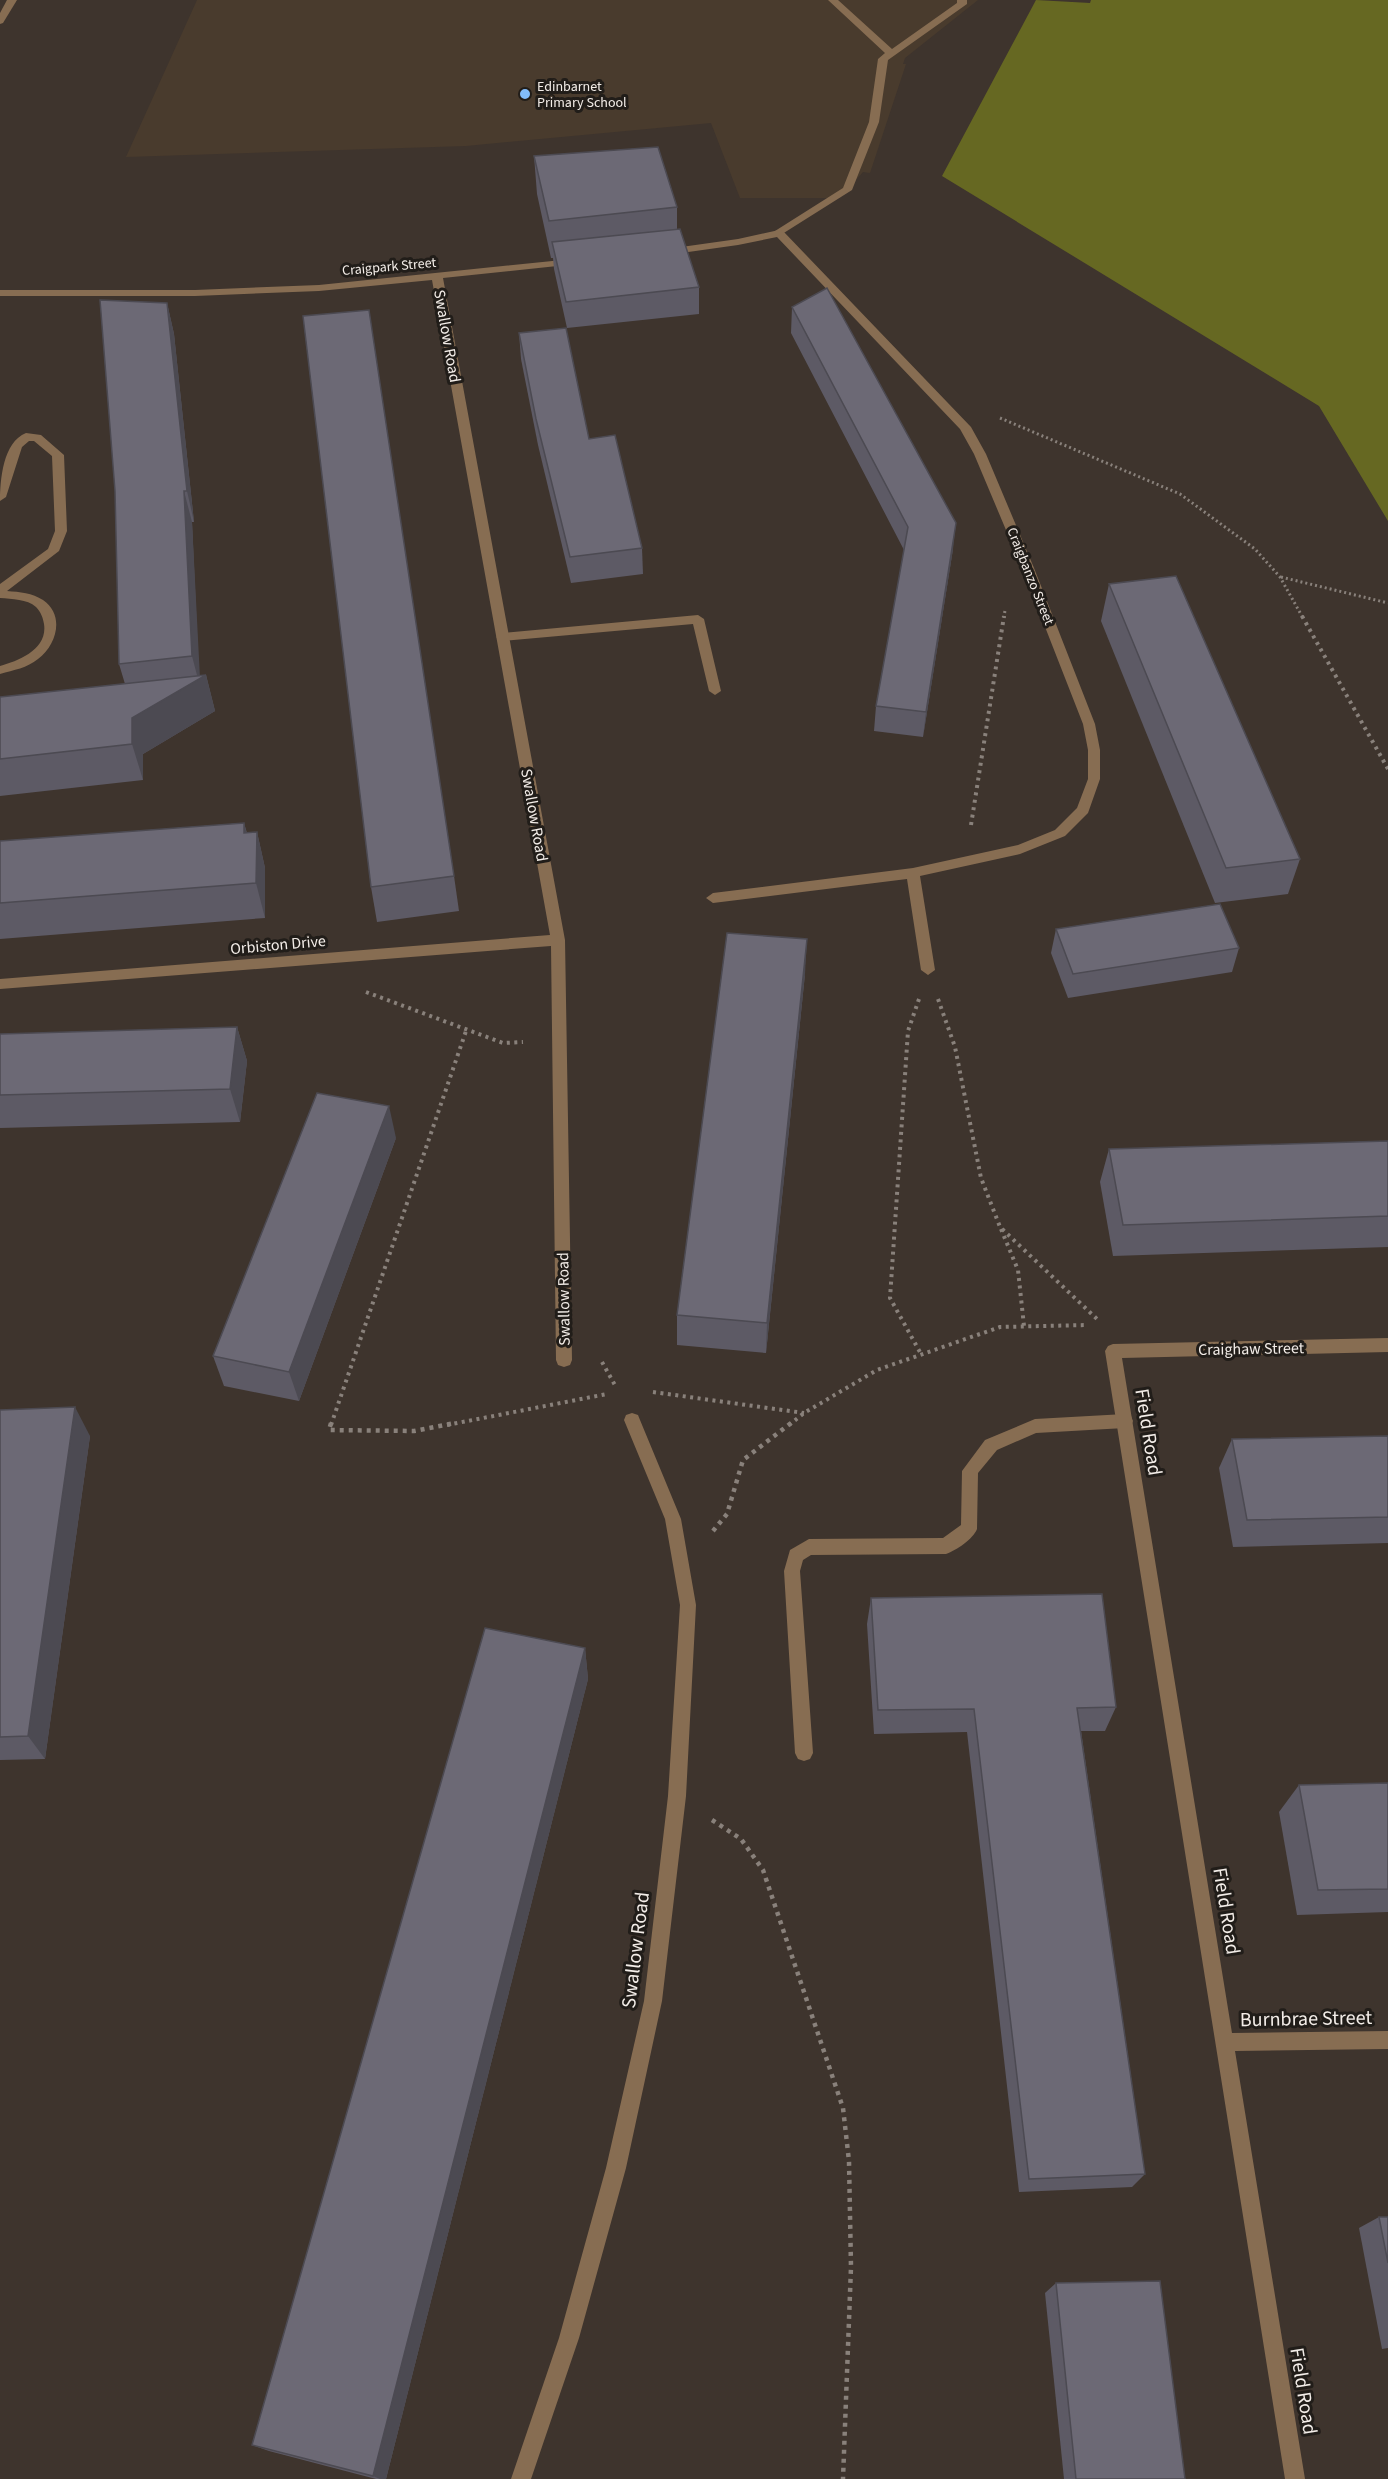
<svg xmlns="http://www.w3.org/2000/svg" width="1388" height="2479" font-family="'Source Sans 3',sans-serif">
<rect width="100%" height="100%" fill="#3e342d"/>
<path fill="#493b2d" d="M197 0H978L905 58 903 64H906L870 173 863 172 840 198H740L711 123 466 146 126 157Z"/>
<path fill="#666822" d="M1036 0 1090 3 1091 0H1388V521L1319 406 942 176Z"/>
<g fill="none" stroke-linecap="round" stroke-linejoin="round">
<g stroke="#89817b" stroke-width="3" stroke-dasharray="2 3" stroke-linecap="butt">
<path d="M1000 418 1180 494 1255 549 1280 577 1303 618"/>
<path d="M1281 577 1388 603"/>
<path d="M1004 618 1005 610"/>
</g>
<g stroke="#89817b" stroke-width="4" stroke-dasharray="3 4.5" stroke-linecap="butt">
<path d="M1302 616 1388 769"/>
<path d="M971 825 1004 616"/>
<path d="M366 992 503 1043 523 1042"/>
<path d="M919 999 908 1031 890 1298 921 1354"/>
<path d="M938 999 955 1047 981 1178 1000 1227 1097 1319"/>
<path d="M1001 1229 1018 1270 1024 1326"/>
<path d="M602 1362 616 1387"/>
<path d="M653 1392 804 1413"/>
<path d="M331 1425 466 1031"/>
<path d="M447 1425 607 1394"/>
<path d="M789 1425 804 1413 877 1370 1000 1327 1087 1325"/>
</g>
<g stroke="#89817b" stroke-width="4.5" stroke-dasharray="4 5" stroke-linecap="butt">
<path d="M331 1423 329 1430 414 1431 455 1423"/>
<path d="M713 1531 727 1514 743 1460 791 1423"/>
<path d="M712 1820 741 1839 763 1870 843 2108 849 2161 851 2267 843 2479"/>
</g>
<g fill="#876d52" fill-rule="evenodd">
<path d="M828 0H838L892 49 957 3V0H967V4L888 60 879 122 852 190 779 236 774 233 775 231 843 188 869 122 878 59 885 53Z"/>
<path d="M698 615 704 619 721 691 715 695 709 691 693 624 502 641 496 637 502 633Z"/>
<path d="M1125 1414 1131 1416 1133 1421 1131 1426 1125 1428 1036 1433 997 1450 978 1473 977 1529C973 1539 957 1550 946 1554L811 1555 803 1560 800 1571 813 1753 810 1759 804 1761 798 1759 795 1753 784 1571 790 1550 809 1539 943 1538 961 1525 962 1471 985 1440 1035 1419Z"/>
</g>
<g fill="#876d52" fill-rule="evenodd">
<path d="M779 230 783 231 971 427 986 454 1034 568 1095 724 1100 750V779L1088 813 1065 836 1020 854 920 876 935 970 928 975 921 970 907 879 713 903 706 898 713 893 913 868 1018 845 1055 830 1077 808 1088 779V750L1083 724 1022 568 974 454 960 429 777 237 738 245 667 255 662 252 667 249 738 239Z"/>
<path d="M572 259 576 260V264L443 278 565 940 572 1360 570 1365 564 1367 558 1365 556 1360 551 946 0 989V979L550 935 432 280 319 291 195 296H0V290H195L319 285Z"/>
<path d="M26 433 41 435 64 455 67 531 59 551 7 591C20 592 32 593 43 600 65 615 57 645 38 659 27 668 14 670 0 674V666C19 661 48 649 44 624 43 618 41 612 36 607 27 599 12 599 0 598V584L48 549 55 531 52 456 34 441H29L22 447 6 497 0 501C0 480 3 442 26 433Z"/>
<path d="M1388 1338V1352L1122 1358 1232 2033 1388 2031V2049L1235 2051 1305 2479H1285L1105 1351 1108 1346 1113 1344Z"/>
<path d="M632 1413 638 1415 640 1420 681 1519 696 1605 686 1796 662 2001 626 2168 579 2338 531 2479H511L559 2338 606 2168 644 2001 668 1796 680 1605 665 1519 624 1420 626 1415Z"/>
</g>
<path fill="#876d52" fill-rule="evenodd" d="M7 0H17L3 23 0 24V13Z"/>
</g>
<g fill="#5d5a65">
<path d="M534 156 677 207V229L699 287V314L567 328 554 269 553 258H551L537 194Z"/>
<path d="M167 303 174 334 194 522H192L199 676 206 675 215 711 143 754V780L0 796V697L125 684 119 664Z"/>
<path d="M792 307 953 549 923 737 874 731 876 706 904 550 791 333Z"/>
<path d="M519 333 589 439 642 548 643 574 571 583 538 445 521 359Z"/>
<path d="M1109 584 1300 859 1288 894 1215 903 1101 621Z"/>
<path d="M244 823 247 833 257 832 265 868V918L0 939V841Z"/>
<path d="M454 876 459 911 377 922 371 887Z"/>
<path d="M1056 929 1239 948 1232 972 1068 998 1051 953Z"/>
<path d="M805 974 766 1353 677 1345V1315Z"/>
<path d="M237 1027 247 1061 240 1122 0 1128V1034Z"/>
<path d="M396 1138 299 1401 224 1386 213 1356Z"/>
<path d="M1388 1141V1247L1113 1256 1100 1182 1109 1149Z"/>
<path d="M0 1410 90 1436 45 1759 0 1760Z"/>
<path d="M1388 1436V1543L1233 1547 1219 1468 1232 1439Z"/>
<path d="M871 1598 1116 1707 1105 1731H1081L1145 2174 1132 2187 1019 2192 967 1732 874 1734 867 1624Z"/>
<path d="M585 1648 588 1679 386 2479H376L269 2451 252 2445Z"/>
<path d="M1388 1783V1912L1297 1915 1279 1812 1299 1785Z"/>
<path d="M1379 2217H1388V2348L1382 2349 1359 2228Z"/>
<path d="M1056 2283 1185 2479H1064L1045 2293Z"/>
</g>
<g fill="#4c4a52">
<path d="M167 303 174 334 194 522 187 491Z"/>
<path d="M184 491 192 522 200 678 206 675 215 711 143 754V780L132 744V718L198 679 192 656Z"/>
<path d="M956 523 953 549 923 737 926 712Z"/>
<path d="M244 823 253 858 244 833Z"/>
<path d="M257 832 265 868V918L256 883Z"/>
<path d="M807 939 805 974 766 1353 767 1323Z"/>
<path d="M237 1027 247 1061 240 1122 230 1089Z"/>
<path d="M389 1106 396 1138 299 1401 289 1372Z"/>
<path d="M75 1407 90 1436 45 1759 28 1736Z"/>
<path d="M585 1648 588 1679 386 2479H380L373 2476Z"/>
</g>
<g fill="#6c6975" stroke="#4c4a52" stroke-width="1.5">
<path d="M658 147 677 207 549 221 534 156Z"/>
<path d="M680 229 699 287 566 302 552 242Z"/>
<path d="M827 288 956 523 926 712 876 706 908 527 792 307Z"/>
<path d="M100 300 167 303 187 491H184L192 656 119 664 115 491Z"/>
<path d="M369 310 454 876 371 887 303 316Z"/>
<path d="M566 328 589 439 615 435 642 548 570 557 536 419 519 333Z"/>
<path d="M1176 576 1300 859 1226 868 1109 584Z"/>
<path d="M206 675 132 718V744L0 759V697Z"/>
<path d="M244 823V833L257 832 256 883 0 903V841Z"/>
<path d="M1220 904 1239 948 1073 974 1056 929Z"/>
<path d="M727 933 807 939 767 1323 677 1315Z"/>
<path d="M237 1027 230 1089 0 1095V1034Z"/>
<path d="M317 1093 389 1106 289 1372 213 1356Z"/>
<path d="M1388 1141V1216L1123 1225 1109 1149Z"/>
<path d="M75 1407 28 1736 0 1737V1410Z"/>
<path d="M1388 1436V1517L1247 1520 1232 1439Z"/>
<path d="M1102 1594 1116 1707 1077 1708 1145 2174 1029 2179 974 1709 878 1710 871 1598Z"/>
<path d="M485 1628 585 1648 373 2476 252 2445Z"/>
<path d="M1388 1783V1889L1318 1890 1299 1785Z"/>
<path d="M1379 2217H1388V2263Z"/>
<path d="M1160 2281 1185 2479H1076L1056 2283Z"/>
</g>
<circle fill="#81bcfa" stroke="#211d19" stroke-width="2" cx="525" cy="94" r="6"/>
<g text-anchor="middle" stroke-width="6" stroke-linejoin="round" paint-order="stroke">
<g font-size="14" fill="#f3ede8" stroke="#211d19" text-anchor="start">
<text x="537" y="91">Edinbarnet<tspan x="537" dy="16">Primary School</tspan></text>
</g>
<g font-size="14" fill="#f3ede8" stroke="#211d19">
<text transform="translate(389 266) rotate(-5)" y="5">Craigpark Street</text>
<text transform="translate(1031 576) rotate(68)" y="5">Craigbanzo Street</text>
</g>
<g font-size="16" fill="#f3ede8" stroke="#211d19">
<text transform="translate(448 336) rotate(80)" y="6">Swallow Road</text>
<text transform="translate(535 815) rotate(80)" y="6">Swallow Road</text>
<text transform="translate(278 944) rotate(-5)" y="6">Orbiston Drive</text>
<text transform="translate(563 1299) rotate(-91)" y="6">Swallow Road</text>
<text transform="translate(1251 1348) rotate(-1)" y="6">Craighaw Street</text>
</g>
<g font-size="20" fill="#f3ede8" stroke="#211d19">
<text transform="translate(1149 1432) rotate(81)" y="7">Field Road</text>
<text transform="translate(1227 1911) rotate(81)" y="7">Field Road</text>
<text transform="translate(635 1950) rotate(-83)" y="7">Swallow Road</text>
<text transform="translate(1306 2018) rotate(-1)" y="7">Burnbrae Street</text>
<text transform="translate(1304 2391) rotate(81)" y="7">Field Road</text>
</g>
</g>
</svg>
